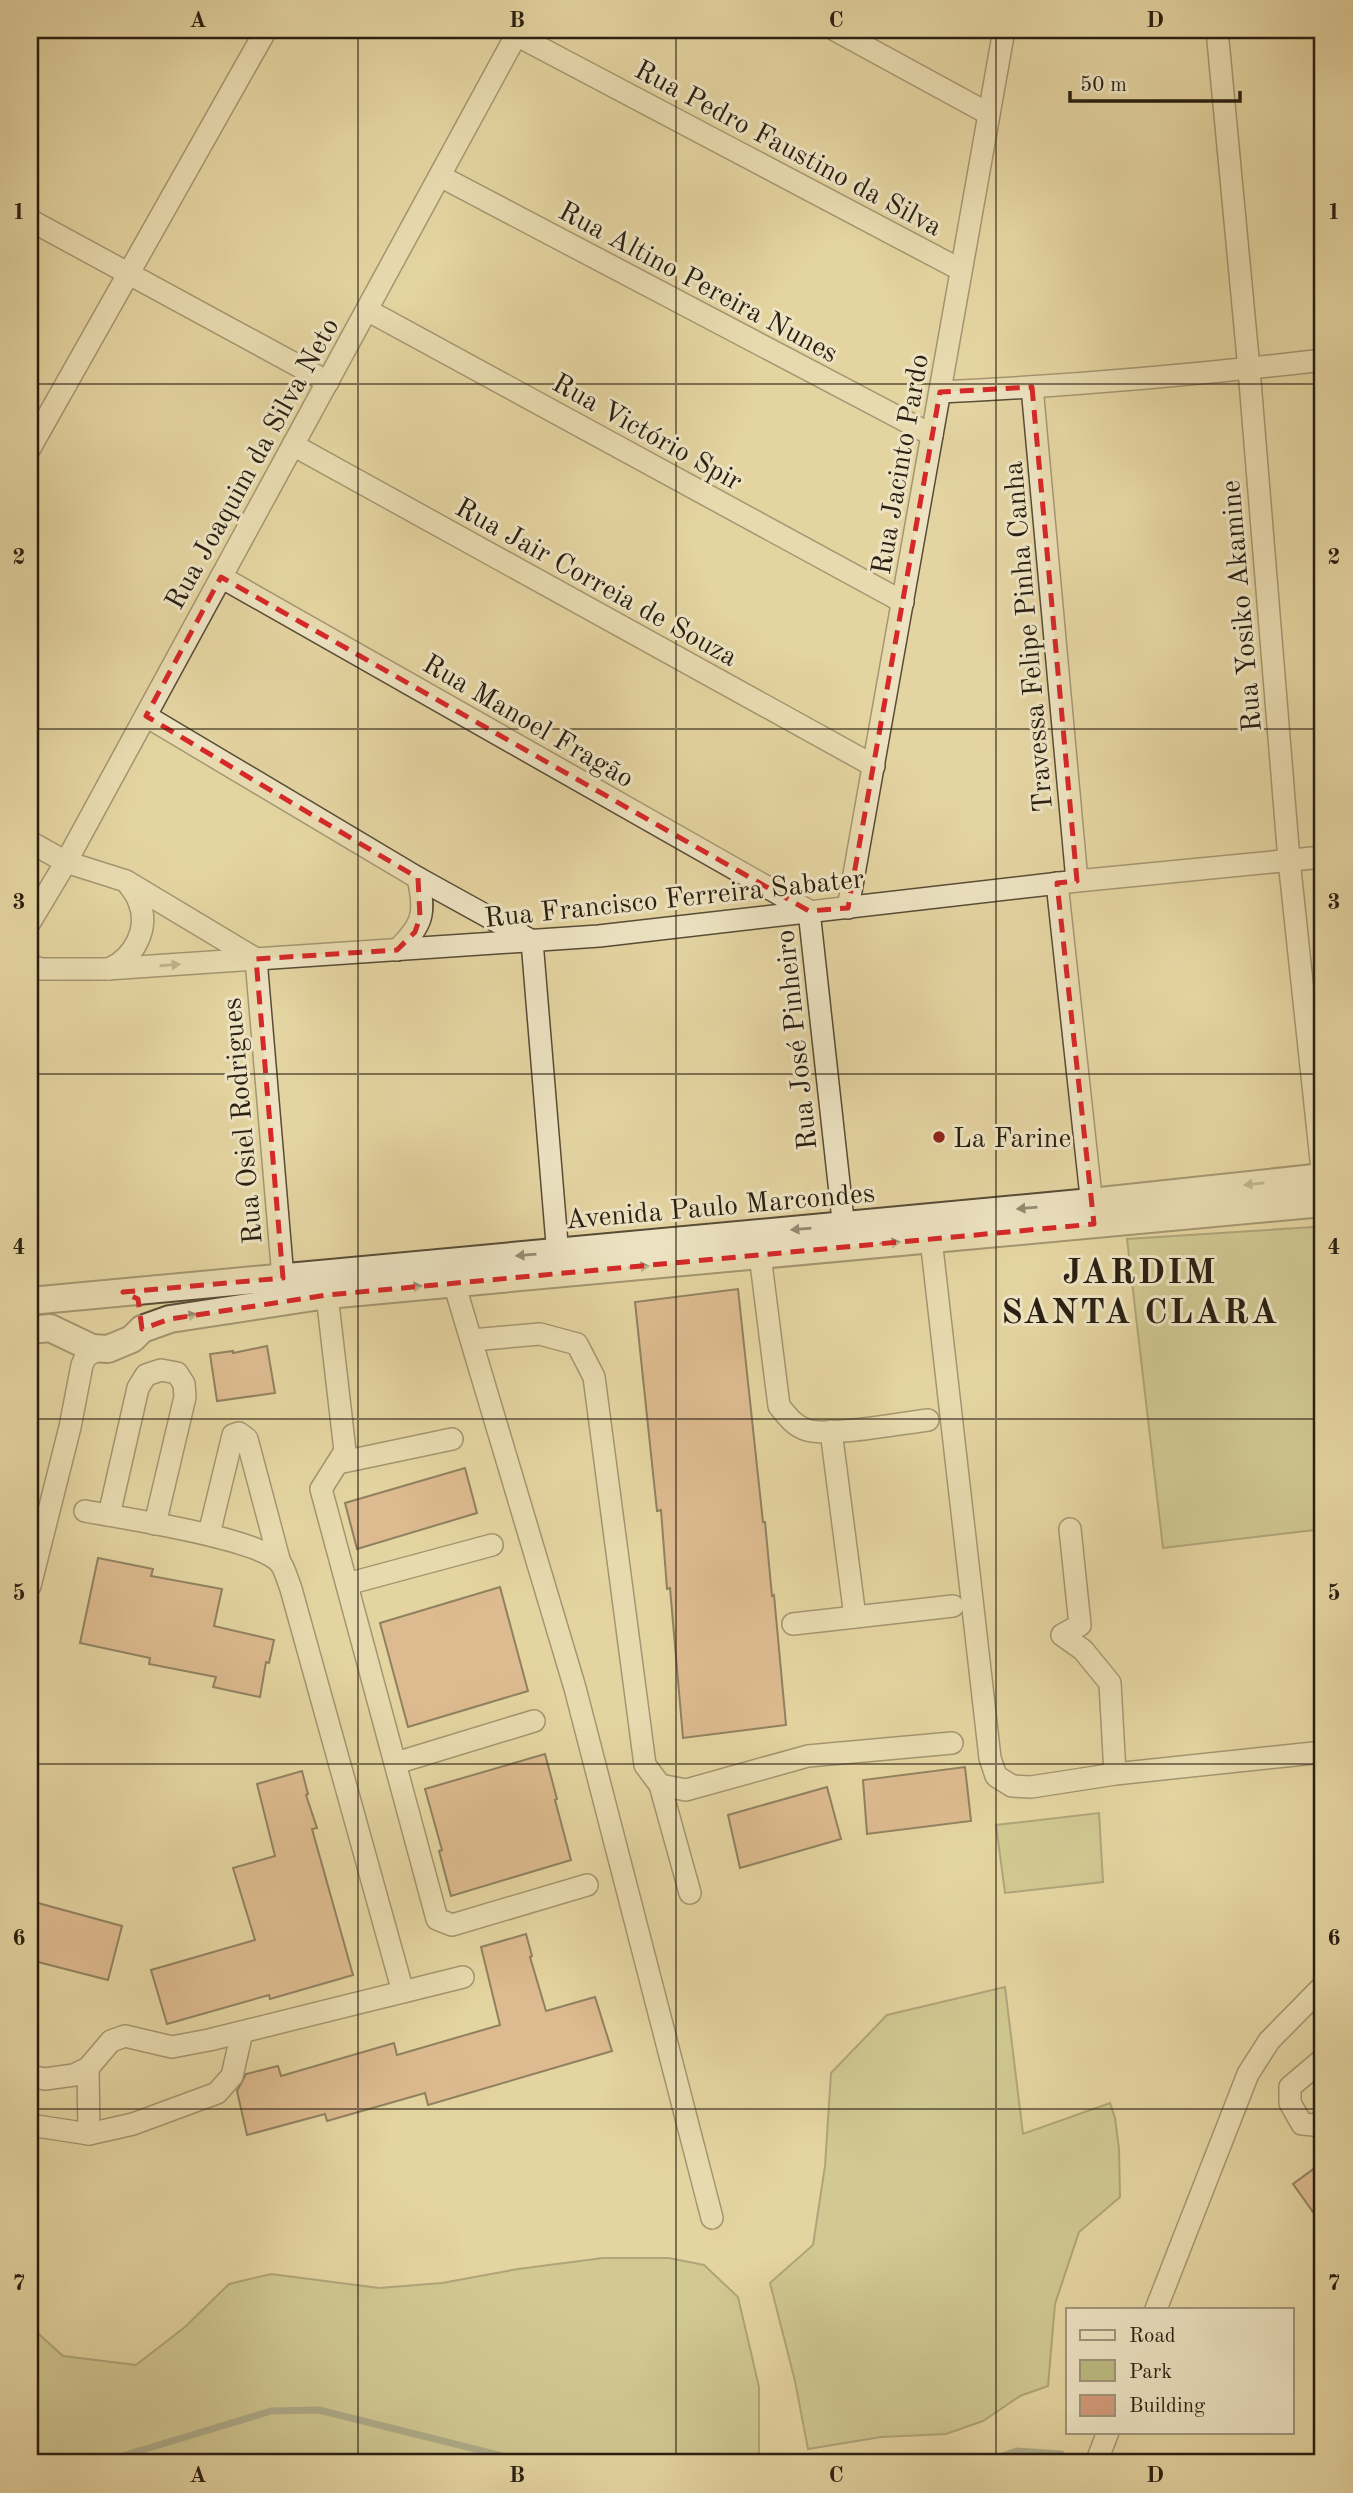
<svg xmlns="http://www.w3.org/2000/svg" width="1353" height="2493" font-family="'Old Standard TT',serif">
<rect width="100%" height="100%" fill="#e4d4a1"/>
<filter id="stains"><feTurbulence type="fractalNoise" baseFrequency=".00286" numOctaves="4"/><feColorMatrix values="0 0 0 0 .2 0 0 0 0 .09 0 0 0 0 .02 0 0 0 .5 -.17"/></filter>
<radialGradient id="worn" r=".72"><stop offset=".6" stop-color="#630" stop-opacity="0"/><stop offset="1" stop-color="#630" stop-opacity=".3"/></radialGradient>
<g fill="#bbbb80" stroke="#726d49" stroke-width="2">
<path d="M1313 1227 1323 1238V1529L1163 1548 1127 1239Z"/>
<path d="M1099 1813 1103 1882 1005 1893 996 1825Z"/>
<path d="M1005 1987 1023 2134 1110 2103 1115 2118 1119 2149 1120 2197 1079 2232 1055 2304 1048 2386 1020 2396 983 2421 946 2434 881 2437 808 2449 795 2381 770 2283 813 2245 825 2166 831 2073 887 2015Z"/>
<path d="M603 2258H669L704 2265 738 2297 759 2387V2463H30V2326L63 2356 136 2365 185 2327 229 2284 271 2274 379 2288 442 2283 518 2269Z"/>
</g>
<g fill="none" stroke-linecap="round" stroke-linejoin="round">
<g stroke="#6b7a6e" stroke-width="7">
<path d="M99 2463 271 2411 319 2410 531 2463"/>
<path d="M982 2463 1017 2451 1061 2454"/>
<path d="M1144 2463H1151"/>
</g>
</g>
<g fill="#d49b7b" stroke="#2a1f12" stroke-width="2">
<path d="M738 1289 763 1522H765L772 1596 774 1595 786 1725 683 1738 670 1588 667 1589 661 1510 657 1511 635 1302Z"/>
<path d="M267 1346 275 1393 217 1401 210 1354 233 1351V1353Z"/>
<path d="M465 1468 477 1513 357 1549 345 1503Z"/>
<path d="M98 1558 153 1569 151 1576 222 1589 214 1626 274 1640 269 1663 266 1662 260 1697 213 1687 216 1677 149 1664 150 1658 80 1643Z"/>
<path d="M500 1587 528 1691 408 1727 380 1623Z"/>
<path d="M545 1754 557 1799 555 1800 571 1860 451 1896 439 1851 442 1850 425 1789Z"/>
<path d="M965 1767 971 1821 867 1834 863 1780Z"/>
<path d="M302 1771 308 1794 306 1795 317 1828 312 1829 353 1975 270 1999 269 1995 167 2024 151 1970 255 1940 233 1868 275 1856 257 1784Z"/>
<path d="M827 1787 841 1839 740 1868 728 1815Z"/>
<path d="M38 1903 122 1926 108 1980 30 1960V1932Z"/>
<path d="M526 1934 532 1956 530 1957 546 2011 595 1997 612 2051 428 2105 425 2093 327 2121 325 2114 247 2135 237 2091 246 2074 278 2066 281 2076 394 2043 397 2055 500 2025 481 1947Z"/>
<path d="M1323 2162V2226L1293 2184Z"/>
</g>
<g fill="none" stroke-linecap="round" stroke-linejoin="round">
<g stroke="#584c36" stroke-width="24">
<g id="minor">
<path d="M835 30 989 114"/>
<path d="M1217 30 1249 369 1289 860 1323 1179"/>
<path d="M516 35 961 270"/>
<path d="M440 176 932 435"/>
<path d="M30 220 328 382"/>
<path d="M367 310 903 602"/>
<path d="M1032 387 1077 881"/>
<path d="M940 392C1068 386 1196 375 1323 360"/>
<path d="M293 445 874 766"/>
<path d="M30 448 266 30"/>
<path d="M221 577 809 911 845 1238"/>
<path d="M146 716 418 878 532 941 559 1268"/>
<path d="M30 842 66 862 126 881 256 959"/>
<path d="M1057 883 1093 1215"/>
<path d="M848 908 1004 30"/>
<path d="M30 922 66 862 519 30"/>
<path d="M397 950C423 925 426 913 418 878"/>
<path d="M256 959 283 1278"/>
<path d="M30 965 41 969H107L599 936 1077 881 1323 857"/>
<path d="M109 969C134 958 150 928 139 902 137 895 131 888 127 882"/>
<path d="M931 1239 990 1758 996 1776 1012 1786 1031 1787 1115 1774 1323 1752"/>
<path d="M760 1255 779 1406C787 1416 794 1426 807 1430 830 1437 902 1423 928 1420"/>
<path d="M454 1283 575 1688 712 2218"/>
<path d="M327 1295 345 1451 321 1489 437 1919 452 1925 587 1885"/>
<path d="M472 1340 540 1334 577 1344 594 1377 645 1765 660 1785 686 1790 808 1756 952 1743"/>
<path d="M831 1431 855 1617"/>
<path d="M338 1463 452 1439"/>
<path d="M85 1511C121 1518 261 1538 281 1564 285 1570 288 1581 291 1589L403 1992"/>
<path d="M109 1515 138 1388 146 1375 161 1370 177 1373 184 1384 185 1397 155 1524"/>
<path d="M1070 1529 1080 1625 1062 1635 1083 1650 1110 1683 1115 1774"/>
<path d="M209 1534 233 1435 239 1433 247 1439 280 1563"/>
<path d="M347 1584 492 1545"/>
<path d="M30 1586 70 1427 82 1365 86 1356 100 1349"/>
<path d="M793 1624 953 1606"/>
<path d="M396 1763 534 1721"/>
<path d="M660 1785 690 1893"/>
<path d="M1323 2059 1290 2087V2103L1302 2124 1314 2125 1323 2120"/>
<path d="M88 2068 89 2134"/>
<path d="M30 2076 45 2079 74 2075 88 2068 111 2041 125 2036 172 2047 209 2040 463 1977"/>
<path d="M30 2125 89 2134 133 2124 217 2093 232 2076 242 2032"/>
<path d="M1156 2309 1248 2074 1269 2041 1323 1986"/>
<path d="M1096 2463 1108 2432"/>
</g>
</g>
<g stroke="#584c36" stroke-width="30">
<g id="tertiary">
<path d="M30 1301 1091 1202 1323 1177"/>
<path d="M30 1330 50 1328 92 1348 108 1349 132 1339 142 1329 170 1319 327 1295 1323 1203"/>
</g>
</g>
<use href="#minor" stroke="#ede3c2" stroke-width="21"/>
<use href="#tertiary" stroke="#ede3c2" stroke-width="26"/>
</g>
<defs><path id="oneway-solid" d="M-6-.8H1V-3.2L6.5 0L1 3.2V.8H-6Z" transform="scale(1.75)"/></defs>
<g fill="#958b73">
<use href="#oneway-solid" transform="translate(170 965) rotate(-4)"/>
<use href="#oneway-solid" transform="translate(1254 1184) rotate(174)"/>
<use href="#oneway-solid" transform="translate(1027 1208) rotate(175)"/>
<use href="#oneway-solid" transform="translate(801 1229) rotate(175)"/>
<use href="#oneway-solid" transform="translate(890 1243) rotate(-5)"/>
<use href="#oneway-solid" transform="translate(526 1255) rotate(175)"/>
<use href="#oneway-solid" transform="translate(639 1267) rotate(-5)"/>
<use href="#oneway-solid" transform="translate(412 1287) rotate(-5)"/>
<use href="#oneway-solid" transform="translate(187 1316) rotate(-9)"/>
</g>
<path d="M0 0H1353V2493H0ZM1032 387 1077 881 1057 883 1094 1224 327 1295 170 1319 142 1329 138 1299 123 1292 283 1278 256 959 397 950 415 932 420 917 418 878 146 716 221 577 809 911 848 908 940 392Z" fill="#e4d4a1" fill-opacity=".55" fill-rule="evenodd"/>
<path fill="none" stroke="#d62828" stroke-width="5" stroke-dasharray="14 9" stroke-linejoin="round" d="M1032 387 1077 881 1057 883 1094 1224 327 1295 170 1319 142 1329 138 1299 123 1292 283 1278 256 959 397 950 415 932 420 917 418 878 146 716 221 577 809 911 848 908 940 392Z"/>
<path fill="none" stroke="#2a1f12" stroke-width="2" stroke-opacity="0.55" d="M358 30V2463M676 30V2463M996 30V2463M30 384H1323M30 729H1323M30 1074H1323M30 1419H1323M30 1764H1323M30 2109H1323"/>
<circle fill="#8f2418" stroke="#ede3c2" stroke-width="2.5" cx="939" cy="1137" r="7"/>
<g text-anchor="middle" stroke-width="6" stroke-linejoin="round" paint-order="stroke">
<g font-size="28" fill="#2a1f12" stroke="#ede3c2">
<text transform="translate(789 147) rotate(28)" y="10">Rua Pedro Faustino da Silva</text>
<text transform="translate(699 281) rotate(28)" y="10">Rua Altino Pereira Nunes</text>
<text transform="translate(648 431) rotate(29)" y="10">Rua Victório Spir</text>
<text transform="translate(251 463) rotate(-61)" y="10">Rua Joaquim da Silva Neto</text>
<text transform="translate(899 464) rotate(-80)" y="10">Rua Jacinto Pardo</text>
<text transform="translate(597 581) rotate(29)" y="10">Rua Jair Correia de Souza</text>
<text transform="translate(1240 606) rotate(-95)" y="10">Rua Yosiko Akamine</text>
<text transform="translate(1027 637) rotate(-95)" y="10">Travessa Felipe Pinha Canha</text>
<text transform="translate(529 720) rotate(30)" y="10">Rua Manoel Fragão</text>
<text transform="translate(674 897) rotate(-6)" y="10">Rua Francisco Ferreira Sabater</text>
<text transform="translate(795 1040) rotate(-96)" y="10">Rua José Pinheiro</text>
<text transform="translate(241 1121) rotate(-95)" y="10">Rua Osiel Rodrigues</text>
<text transform="translate(720 1205) rotate(-5)" y="10">Avenida Paulo Marcondes</text>
</g>
<g font-size="28" fill="#2a1f12" stroke="#ede3c2" text-anchor="start">
<text x="953" y="1147">La Farine</text>
</g>
<g font-size="35" font-weight="bold" letter-spacing="2" fill="#2a1f12" stroke="#ede3c2">
<text x="1140" y="1283">JARDIM<tspan x="1140" dy="40">SANTA CLARA</tspan></text>
</g>
</g>
<rect width="1353" height="2493" fill="none" stroke="#e4d4a1" stroke-width="77"/>
<rect x="1066" y="2308" width="228" height="126" fill="#ede3c2" stroke="#9f957c" stroke-width="2"/>
<rect x="1080" y="2330" width="35" height="10" fill="#ede3c2" stroke="#9f957c" stroke-width="2"/>
<text x="1129" y="2342" font-size="21" fill="#2a1f12">Road</text>
<rect x="1080" y="2360" width="35" height="21" fill="#bbbb80" stroke="#9f957c" stroke-width="2"/>
<text x="1129" y="2378" font-size="21" fill="#2a1f12">Park</text>
<rect x="1080" y="2395" width="35" height="21" fill="#d49b7b" stroke="#9f957c" stroke-width="2"/>
<text x="1129" y="2412" font-size="21" fill="#2a1f12">Building</text>
<path d="M1070 91v10h170v-10" fill="none" stroke="#2a1f12" stroke-width="3.5"/>
<text x="1080" y="91" font-size="21" fill="#2a1f12" stroke="#ede3c2" stroke-width="5" paint-order="stroke">50 m</text>
<rect x="38" y="38" width="1276" height="2416" fill="none" stroke="#2a1f12" stroke-width="2.5"/>
<g font-size="23" text-anchor="middle" font-weight="bold" fill="#2a1f12">
<text x="198" y="27">A</text>
<text x="517" y="27">B</text>
<text x="836" y="27">C</text>
<text x="1155" y="27">D</text>
<text x="19" y="219">1</text>
<text x="1334" y="219">1</text>
<text x="19" y="564">2</text>
<text x="1334" y="564">2</text>
<text x="19" y="909">3</text>
<text x="1334" y="909">3</text>
<text x="19" y="1254">4</text>
<text x="1334" y="1254">4</text>
<text x="19" y="1600">5</text>
<text x="1334" y="1600">5</text>
<text x="19" y="1945">6</text>
<text x="1334" y="1945">6</text>
<text x="19" y="2290">7</text>
<text x="1334" y="2290">7</text>
<text x="198" y="2482">A</text>
<text x="517" y="2482">B</text>
<text x="836" y="2482">C</text>
<text x="1155" y="2482">D</text>
</g>
<rect width="100%" height="100%" filter="url(#stains)"/>
<rect width="100%" height="100%" fill="url(#worn)"/>
</svg>
